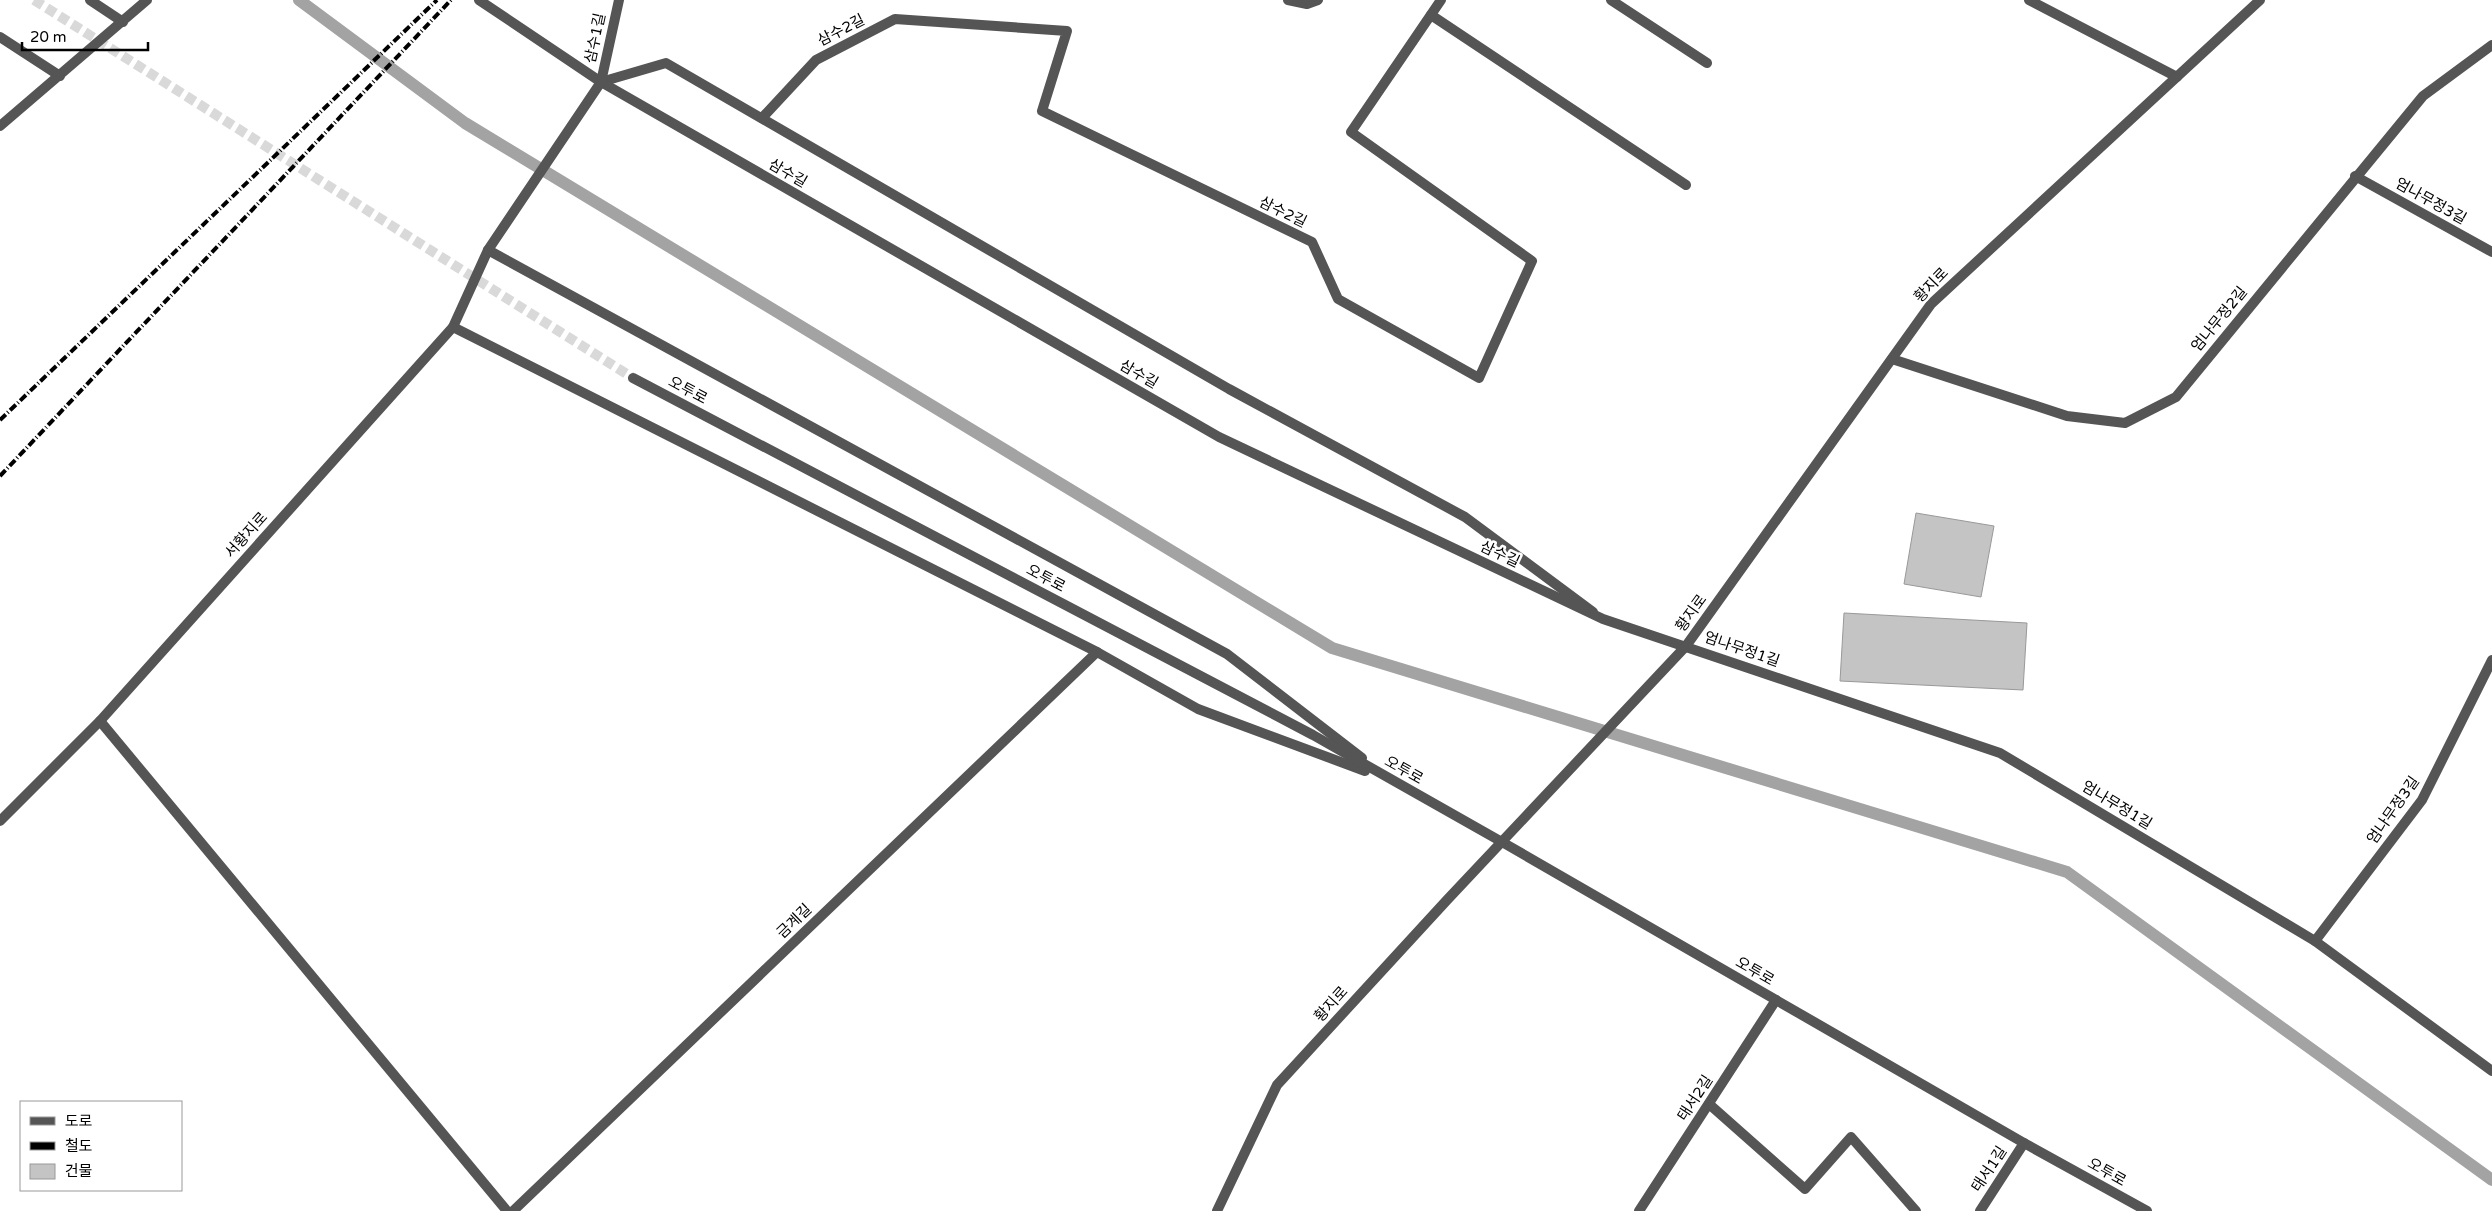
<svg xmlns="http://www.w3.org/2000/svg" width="2492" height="1211" font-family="'Varela Round','Noto Sans KR',sans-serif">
<rect width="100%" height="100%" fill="#fff"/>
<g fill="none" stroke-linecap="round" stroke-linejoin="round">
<path stroke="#a3a3a3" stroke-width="12" d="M299 0 465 123 1332 648 2067 872 2492 1180"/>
</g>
<g fill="#c4c4c4" stroke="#999">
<path d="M1916 513 1994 526 1981 597 1904 584Z"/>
<path d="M1844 613 2027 623 2023 690 1840 681Z"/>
</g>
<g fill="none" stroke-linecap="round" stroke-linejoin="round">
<path stroke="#d9d9d9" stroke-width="10" stroke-dasharray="10 5" stroke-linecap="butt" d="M34 0 633 378"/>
<path stroke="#555" stroke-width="10" d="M601 82 666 63 1229 389 1465 517 1593 612"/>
<g stroke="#555" stroke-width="10">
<path d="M479 0 601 82 1219 437 1603 619 2000 753 2315 941 2492 1071"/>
<path d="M1288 0 1307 4 1318 0"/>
<path d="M1611 0 1707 63"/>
<path d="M2029 0 2177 77"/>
<path d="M1431 15 1686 185"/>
<path d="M762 118 816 60 895 19 1067 31 1042 111 1312 242 1338 299 1479 378 1532 261 1351 132 1441 0"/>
<path d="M2355 176 2492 252"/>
<path d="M1892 359 2067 416 2125 423 2176 397 2423 96 2492 45"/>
<path d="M100 721 507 1211"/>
<path d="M0 821 100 721 453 327 488 250 601 82 619 0"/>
<path d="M2315 941 2422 800 2492 660"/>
<path d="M1709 1104 1805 1189 1851 1137 1916 1211"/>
<path d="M513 1211 1097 652"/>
<path d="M1639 1211 1776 1000"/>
<path d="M1980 1211 2024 1143"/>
</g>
<g stroke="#555" stroke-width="10">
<path d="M90 0 123 22"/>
<path d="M0 37 60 76"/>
<path d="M0 126 147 0"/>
<path d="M488 250 1227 654 1362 758"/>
<path d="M453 327 1097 652 1198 709 1365 771"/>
<path d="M633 378 1313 735 1502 842 2024 1143 2147 1211"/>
<path d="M1217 1211 1277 1085 1447 900 1686 646 1931 304 2260 0"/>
</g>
<g stroke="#000" stroke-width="4" stroke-dasharray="8 2.5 1 2.5" stroke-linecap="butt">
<path d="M0 420 437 0"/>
<path d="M0 476 451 0"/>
</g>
</g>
<g text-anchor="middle" stroke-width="5" stroke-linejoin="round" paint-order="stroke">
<g font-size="15" fill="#000" stroke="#fff">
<text transform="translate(841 30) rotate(-27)" y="5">삼수2길</text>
<text transform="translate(595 38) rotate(-78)" y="5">삼수1길</text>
<text transform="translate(788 173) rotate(30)" y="5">삼수길</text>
<text transform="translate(2431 201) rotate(29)" y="5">엄나무정3길</text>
<text transform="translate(1283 212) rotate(26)" y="5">삼수2길</text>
<text transform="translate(1931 285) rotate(-46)" y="5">황지로</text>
<text transform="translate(2219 319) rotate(-51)" y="5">엄나무정2길</text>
<text transform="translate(1139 374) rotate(30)" y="5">삼수길</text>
<text transform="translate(688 390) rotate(28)" y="5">오투로</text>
<text transform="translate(246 535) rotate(-48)" y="5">서황지로</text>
<text transform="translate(1500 554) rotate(25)" y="5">삼수길</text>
<text transform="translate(1046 578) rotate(28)" y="5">오투로</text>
<text transform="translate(1691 613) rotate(-54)" y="5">황지로</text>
<text transform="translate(1742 649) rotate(19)" y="5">엄나무정1길</text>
<text transform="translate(1404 770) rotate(29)" y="5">오투로</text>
<text transform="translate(2117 805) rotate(31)" y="5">엄나무정1길</text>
<text transform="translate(2393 810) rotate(-55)" y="5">엄나무정3길</text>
<text transform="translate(794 921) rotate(-44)" y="5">금계길</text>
<text transform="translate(1755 971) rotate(30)" y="5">오투로</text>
<text transform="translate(1331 1004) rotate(-48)" y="5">황지로</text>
<text transform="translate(1695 1098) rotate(-57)" y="5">태서2길</text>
<text transform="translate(1989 1169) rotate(-57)" y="5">태서1길</text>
<text transform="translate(2107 1172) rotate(29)" y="5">오투로</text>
</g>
</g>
<rect x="20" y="1101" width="162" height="90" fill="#ffffff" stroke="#999999"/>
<rect x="30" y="1117" width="25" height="8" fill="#555555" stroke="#999999"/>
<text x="65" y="1126" font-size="15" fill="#000000">도로</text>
<rect x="30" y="1142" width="25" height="8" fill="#000000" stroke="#999999"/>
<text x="65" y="1151" font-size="15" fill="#000000">철도</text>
<rect x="30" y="1164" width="25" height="15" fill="#c4c4c4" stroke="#999999"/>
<text x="65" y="1176" font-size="15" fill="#000000">건물</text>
<path d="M22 42v8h126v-8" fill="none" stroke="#000000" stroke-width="2.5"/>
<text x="30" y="42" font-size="15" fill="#000000" stroke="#ffffff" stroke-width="4" paint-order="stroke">20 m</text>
</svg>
